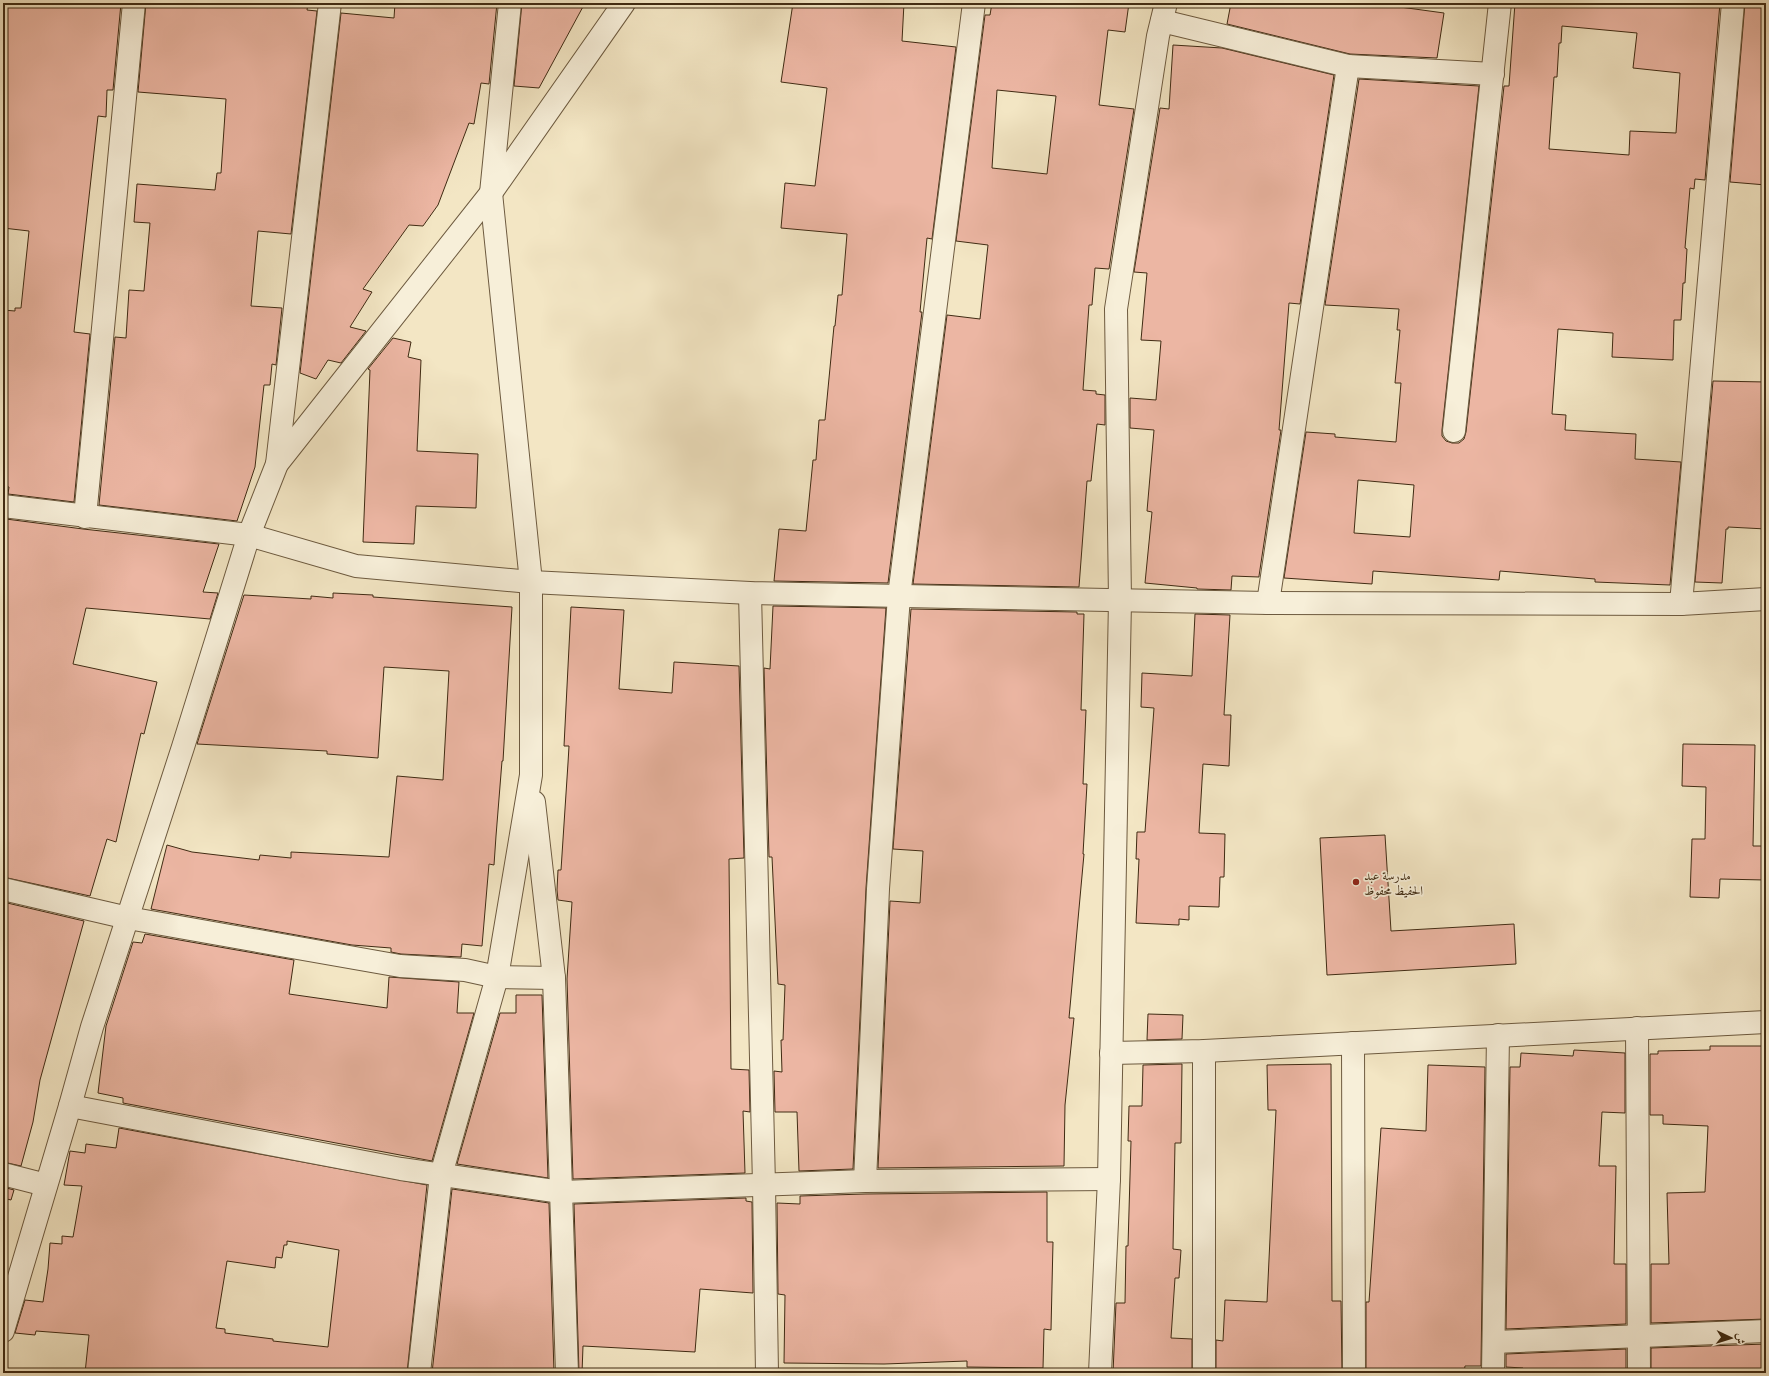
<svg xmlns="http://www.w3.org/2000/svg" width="1769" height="1376" font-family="'IM FELL Double Pica',Amiri,serif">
<rect width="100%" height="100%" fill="#f3e6c4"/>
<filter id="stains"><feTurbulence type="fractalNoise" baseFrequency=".005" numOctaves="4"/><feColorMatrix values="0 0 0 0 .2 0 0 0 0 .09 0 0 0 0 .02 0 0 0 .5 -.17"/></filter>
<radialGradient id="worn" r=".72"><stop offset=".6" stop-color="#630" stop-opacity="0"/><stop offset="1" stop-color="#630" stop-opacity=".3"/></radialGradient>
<g fill="#ecb6a3" stroke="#402b13" fill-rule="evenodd">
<path d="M16 3H121L113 90H107L106 117 98 116 74 332 90 334 74 502 8 494 9 487 3 486V310L15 311V308H21L29 231 3 228V5L16 6Z"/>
<path d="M146 3H308L307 10 317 11 291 234 258 231 251 306 282 308 276 365 272 364 270 385H264L255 467 237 521 99 505 115 337 126 338 129 290 144 291 150 223 134 222 137 184 215 190 217 173H221L226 99 138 92Z"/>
<path d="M395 3H497L489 84 481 83 474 124 469 123 438 205 423 226 409 225 363 289 372 292 350 327 366 331 341 363 328 360 316 379 300 373 341 13 394 18Z"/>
<path d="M522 3H585L539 88 514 86Z"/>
<path d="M793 3H904L902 41 956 47 932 239 927 238 920 312H922L888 583 774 581 779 529 806 531 813 460H816L819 420H825L834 326H835L838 295H842L847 234 781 228 785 183 815 186 827 88 781 82Z"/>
<path d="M992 3H1129L1125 32 1108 30 1099 105 1134 109 1109 269 1095 268 1092 305H1089L1083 390 1096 391V394L1105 395V425L1097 424 1091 481H1087L1079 587 913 584 947 315 980 319 988 245 956 241 985 15H990ZM997 90 1056 96 1047 174 992 168Z"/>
<path d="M1231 3H1401L1400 7 1444 13 1437 58 1350 54 1227 24Z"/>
<path d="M1515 3H1720L1705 180 1695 179 1694 189 1690 188 1685 248 1687 249 1685 283H1683L1681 320H1674L1673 360 1612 357 1613 333 1558 329 1552 414 1566 415 1565 430 1636 434 1635 459 1681 462 1670 585 1595 582V579L1500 571 1499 580 1373 571 1372 584 1284 578 1306 432 1335 434V437L1396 442 1401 383H1395L1400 330H1397L1399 309 1325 305 1359 79 1479 86 1442 430V436L1446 441 1452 443H1459L1464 439 1466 432 1504 86H1509ZM1562 26 1637 33 1633 68 1680 73 1676 133 1630 131 1629 155 1549 149 1554 77H1557L1559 43H1561ZM1358 480 1414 485 1410 537 1354 533Z"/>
<path d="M1745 3H1766V185L1730 182Z"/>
<path d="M1173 45 1222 48 1334 75 1300 304 1289 303 1279 430H1281L1259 576V577L1232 576 1231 590 1197 589V588L1145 583 1152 512 1147 511 1154 430 1130 428V398L1156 400 1161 341 1141 340 1147 273 1134 272 1160 108 1169 109Z"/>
<path d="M393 338 411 342 408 357 421 360 417 451 478 454 476 508 416 506 414 544 363 542 370 370 368 369Z"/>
<path d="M1713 381 1766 382V529L1728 527V529H1726L1722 583 1695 582Z"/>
<path d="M6 519 83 529 219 544 203 592 218 593 210 619 86 608 73 664 157 682 144 734 141 733 116 842 107 839 90 896 3 877V552Z"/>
<path d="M333 593 373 595V597L512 607 503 761H502L496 836 494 865 489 864 482 946 462 944 461 957 401 954 391 952V948L352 945 151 909 167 845 192 852 259 860 260 855 291 858V852L389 857 397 776 443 780 449 671 384 667 378 758 327 754V751L197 744 244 595 311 599V596L333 598Z"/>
<path d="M773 606 886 608 866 888 853 1169 799 1171 797 1112H775L774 1071 782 1072 781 1040H783L785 985 778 984 772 857H769L764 668 770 669Z"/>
<path d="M571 607 624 610 619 689 672 693 674 662 739 666 744 858 729 859 731 1069 749 1070 750 1112 743 1111 745 1173 573 1179 567 979 572 902 558 900 557 890 558 870H561L568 763 569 746H564Z"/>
<path d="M911 609 1077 612V614H1084L1081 710H1086L1083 784H1087L1083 854H1084L1069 1018H1074L1065 1105 1064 1166 878 1168 890 901 920 903 923 851 893 849Z"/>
<path d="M1195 614 1230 615 1224 715H1231L1229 766 1203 764 1199 833 1225 834 1224 877H1220L1219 907 1189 906V920L1179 919V925L1136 923 1139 859H1136L1137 832H1145L1154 708 1141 707 1142 673 1192 676Z"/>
<path d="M1683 744 1755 745 1753 846H1766L1765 880 1720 879 1719 898 1690 897 1692 839H1705L1706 787 1682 786Z"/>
<path d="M1385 835 1391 931 1514 924 1516 964 1327 975 1320 838Z"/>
<path d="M3 902 84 921 40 1080 33 1122 21 1166 3 1162Z"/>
<path d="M145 934 294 960 289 994 387 1008 389 977 459 982 457 1013H474L432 1161 123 1103V1098L98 1093 106 1026 133 942 142 943Z"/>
<path d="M516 995H542L548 1178 457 1164 500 1013H516Z"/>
<path d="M1148 1014 1183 1015 1182 1039 1147 1040Z"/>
<path d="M1710 1046H1766V1319L1651 1323V1264H1669L1667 1193 1705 1192 1708 1126 1663 1124V1115H1650V1054H1658V1051L1710 1050Z"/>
<path d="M1574 1050 1625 1053V1113L1602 1112 1599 1166H1616L1614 1264H1626V1324L1506 1329 1510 1067H1520L1521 1053 1573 1056Z"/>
<path d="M1182 1064 1181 1143H1175L1173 1249 1181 1250 1179 1278H1175L1171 1338 1192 1339V1373H1113L1116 1303H1125L1126 1246H1128L1131 1141H1128L1129 1106H1142L1143 1065Z"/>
<path d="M1331 1064 1332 1301H1341L1342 1373H1216V1340L1223 1341 1225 1300 1267 1302 1276 1110H1268L1267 1065Z"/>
<path d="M1428 1065 1485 1067 1481 1366H1465L1464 1373H1366V1302H1369L1381 1128 1426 1131Z"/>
<path d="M119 1128 427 1185 407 1373H85L89 1335 36 1331 35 1335 15 1333 25 1300 43 1302 48 1269 50 1243 62 1244V1236L73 1237 82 1186 64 1185 70 1151 85 1153 86 1144 116 1148ZM287 1241 339 1250 328 1347 273 1341V1339L225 1333V1329L216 1328 227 1261 275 1268 276 1257 282 1258 284 1245H287Z"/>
<path d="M3 1187 14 1190 11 1200 3 1198Z"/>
<path d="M452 1189 549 1203 554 1373H432Z"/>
<path d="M1047 1192V1242H1053L1051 1330 1044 1329 1043 1368 967 1367V1361L884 1364 784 1363 785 1295 778 1294 777 1203 800 1204V1196L865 1194Z"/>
<path d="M746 1198V1201L752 1202 753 1293 700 1289 695 1352 583 1346 582 1373H579L574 1204Z"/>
<path d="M1766 1344V1373H1651V1348Z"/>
<path d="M1626 1349V1373H1523V1368L1506 1367V1354Z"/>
</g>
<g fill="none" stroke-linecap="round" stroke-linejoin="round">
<g stroke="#6d5a3f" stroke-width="24">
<g id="minor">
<path d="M1162 21 1348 66 1493 74"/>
<path d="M1454 431 1500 3"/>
<path d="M277 464 330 3"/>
<path d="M3 506 249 535 356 566 531 582 750 593 1268 603 1681 604 1766 599"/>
<path d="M85 517 134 3"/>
<path d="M750 593 764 1185 767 1373"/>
<path d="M1268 603 1348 66"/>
<path d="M1681 604 1733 3"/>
<path d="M534 802 554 978 567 1373"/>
<path d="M3 889 128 918 400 966 465 970 497 977 554 978"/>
<path d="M1637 1028 1639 1373"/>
<path d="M1353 1043 1354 1373"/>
<path d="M1204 1051V1373"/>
<path d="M1111 1053 1204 1051 1766 1022"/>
<path d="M70 1106 401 1169 561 1192 865 1181 1109 1179"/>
<path d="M3 1174 46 1185"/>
<path d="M865 1181 878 889 899 596 974 3"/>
<path d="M3 1331 70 1106 92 1027 183 747 249 535 277 464 491 193 624 3"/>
<path d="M1494 1342 1766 1331"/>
<path d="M419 1373 441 1175 497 977 531 775V582L491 193 510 3"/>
<path d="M1100 1373 1109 1179 1120 600 1116 309 1158 36 1166 3"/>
<path d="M1493 1373 1498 1035"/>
</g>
</g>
<use href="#minor" stroke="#f7efd9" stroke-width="22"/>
</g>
<circle fill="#8f2418" stroke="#f7efd9" stroke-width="1.5" cx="1356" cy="882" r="4"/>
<g text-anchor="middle" stroke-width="3.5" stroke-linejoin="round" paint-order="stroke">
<g font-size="13" fill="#402b13" stroke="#f7efd9" text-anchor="start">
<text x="1364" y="880">مدرسة عبد<tspan x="1364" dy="15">الحفيظ محفوظ</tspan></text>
</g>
</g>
<rect width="1769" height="1376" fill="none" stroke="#f3e6c4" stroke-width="16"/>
<rect x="4" y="4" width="1761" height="1368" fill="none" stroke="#402b13" stroke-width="2"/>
<rect x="8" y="8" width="1753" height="1360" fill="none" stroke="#402b13"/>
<g transform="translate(1731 1338) rotate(94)" stroke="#f7efd9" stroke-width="3" paint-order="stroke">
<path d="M0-3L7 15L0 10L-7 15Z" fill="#402b13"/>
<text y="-6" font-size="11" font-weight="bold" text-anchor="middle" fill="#402b13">ش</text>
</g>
<rect width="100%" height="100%" filter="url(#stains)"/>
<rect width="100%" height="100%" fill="url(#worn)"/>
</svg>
